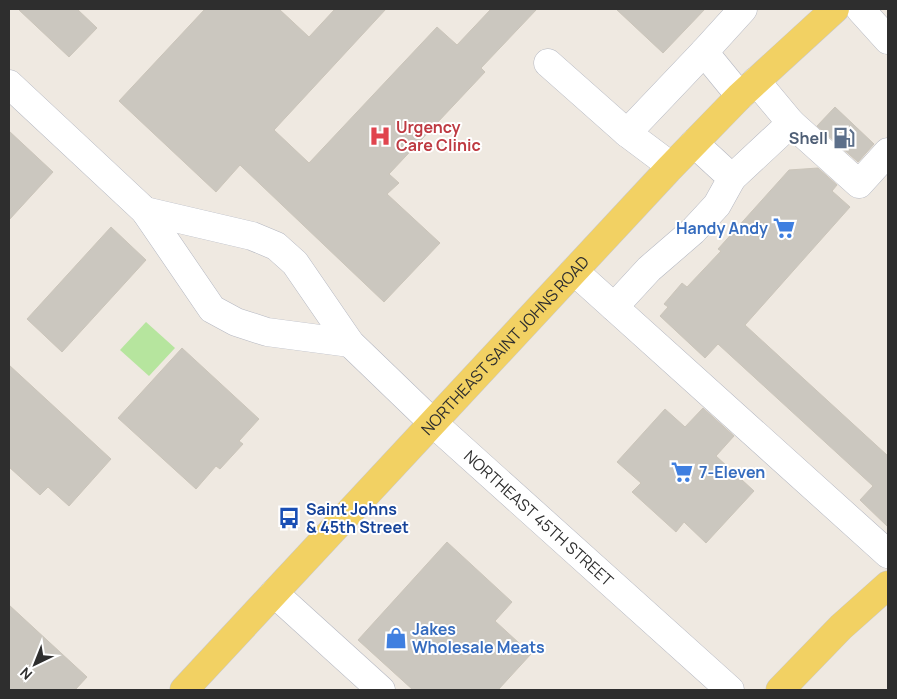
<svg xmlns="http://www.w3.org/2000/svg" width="897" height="699" font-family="Manrope,sans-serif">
<rect width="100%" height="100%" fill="#efe9e1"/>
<path fill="#b6e59e" d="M146 322 175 348 149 376 120 350Z"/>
<g fill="#cbc7bf" stroke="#cbc5ba">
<path d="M18 9H77L97 28 69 57Z"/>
<path d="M205 9H279L309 37 335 9H386L274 130 309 163 437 27 457 45 491 9H537L481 68 485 72 389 174 399 183 387 194 440 243 384 302 240 165 216 192 119 101Z"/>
<path d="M616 9H705L663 53Z"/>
<path d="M835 107 874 144 858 162 817 126Z"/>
<path d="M9 131 53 172 9 220Z"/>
<path d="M818 168 837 185 832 191 850 207 745 325 888 456V527L860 500 873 486 718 344 705 358 660 316 668 307 664 304 682 283 687 287 721 251 718 249 789 170Z"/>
<path d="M111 227 146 260 62 352 27 319Z"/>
<path d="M182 348 259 419 239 441 243 444 220 469 216 466 196 489 118 418Z"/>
<path d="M9 365 111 459 69 506 48 487 40 495 9 467Z"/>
<path d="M703 408 734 436 716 456 754 491 706 543 684 522 676 532 632 492 641 483 617 462 665 409 685 427Z"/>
<path d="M447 542 512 602 495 621 531 654 498 690H413L358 640Z"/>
<path d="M9 605 87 677 75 690H9Z"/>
</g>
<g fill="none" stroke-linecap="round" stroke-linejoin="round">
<g stroke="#b4b7c1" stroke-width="29">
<g id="minor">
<path d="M860 9 888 40"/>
<path d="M548 63 627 133"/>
<path d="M9 84 145 211 212 309 236 322 267 332 350 343"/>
<path d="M740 96 704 52 743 9"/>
<path d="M791 123 859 184 888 152"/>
<path d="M671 166 627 133 704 52"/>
<path d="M732 178 791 123 756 81"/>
<path id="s1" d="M145 211 252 236 276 246 295 263 350 343 432 422 730 690"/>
<path d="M574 271 888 554"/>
<path d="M614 307 649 269 693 231 717 205 732 178 694 143"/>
<path d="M274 593 381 690"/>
</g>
</g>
<g stroke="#c9c9c9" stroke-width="29">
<g id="major">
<path id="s2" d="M184 690 668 170 740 96 835 9"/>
<path d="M780 690 841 627 888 585"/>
</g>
</g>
<use href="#minor" stroke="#fff" stroke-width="28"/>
<use href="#major" stroke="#f2d163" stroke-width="28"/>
</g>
<defs>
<g id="hospital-bare" transform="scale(1.725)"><path d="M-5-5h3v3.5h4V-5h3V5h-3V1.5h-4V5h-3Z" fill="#e0444e" stroke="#fff" stroke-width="2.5" paint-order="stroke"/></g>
<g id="fuel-bare" transform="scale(1.725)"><path d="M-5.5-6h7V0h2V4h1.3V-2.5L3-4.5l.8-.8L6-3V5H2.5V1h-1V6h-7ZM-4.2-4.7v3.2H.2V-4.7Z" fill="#5c6f8a" stroke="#fff" stroke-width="2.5" paint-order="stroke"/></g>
<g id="supermarket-bare" transform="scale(1.725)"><path d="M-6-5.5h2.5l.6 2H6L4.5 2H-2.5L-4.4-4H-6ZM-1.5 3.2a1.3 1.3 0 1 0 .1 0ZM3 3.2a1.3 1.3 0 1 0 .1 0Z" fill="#3f7fe0" stroke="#fff" stroke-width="2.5" paint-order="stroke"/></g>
<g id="bus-bare" transform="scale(1.725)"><path d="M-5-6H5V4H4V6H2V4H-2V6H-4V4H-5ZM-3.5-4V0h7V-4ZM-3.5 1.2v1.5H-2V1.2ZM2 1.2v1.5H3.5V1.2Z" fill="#1a4fb4" stroke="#fff" stroke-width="2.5" paint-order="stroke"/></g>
<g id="shop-bare" transform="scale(1.725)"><path d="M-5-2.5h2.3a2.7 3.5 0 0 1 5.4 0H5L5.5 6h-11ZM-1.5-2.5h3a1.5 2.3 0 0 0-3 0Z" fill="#3f7fe0" stroke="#fff" stroke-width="2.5" paint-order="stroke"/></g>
</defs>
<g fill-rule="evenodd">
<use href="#hospital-bare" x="380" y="136"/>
<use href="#fuel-bare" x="844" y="138"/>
<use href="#supermarket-bare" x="784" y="228"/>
<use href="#supermarket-bare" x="682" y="472"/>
<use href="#bus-bare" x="289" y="518"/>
<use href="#shop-bare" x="396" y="638"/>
</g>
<g text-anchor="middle" stroke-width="4" stroke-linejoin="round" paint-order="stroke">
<g font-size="16" font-weight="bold" fill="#be3a42" stroke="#fff" text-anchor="start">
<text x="396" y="133">Urgency<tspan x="396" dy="18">Care Clinic</tspan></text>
</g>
<g font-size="16" font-weight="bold" fill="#4e5e75" stroke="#fff" text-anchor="end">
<text x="828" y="144">Shell</text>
</g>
<g font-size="16" font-weight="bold" fill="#366cbe" stroke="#fff" text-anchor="start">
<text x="768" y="234" text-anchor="end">Handy Andy</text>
<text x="699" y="478">7-Eleven</text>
<text x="412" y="635">Jakes<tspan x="412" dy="18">Wholesale Meats</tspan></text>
</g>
<g font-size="16" fill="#2e2e2e" stroke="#fff">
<text dy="6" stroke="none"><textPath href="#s2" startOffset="471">NORTHEAST SAINT JOHNS ROAD</textPath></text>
<text dy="6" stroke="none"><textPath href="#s1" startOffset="516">NORTHEAST 45TH STREET</textPath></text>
</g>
<g font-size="16" font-weight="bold" fill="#164399" stroke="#fff" text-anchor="start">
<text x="306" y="515">Saint Johns<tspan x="306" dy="18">&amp; 45th Street</tspan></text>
</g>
</g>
<rect width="897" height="699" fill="none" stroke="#2e2e2e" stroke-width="20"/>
<g transform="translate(35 664) rotate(223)" stroke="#ffffff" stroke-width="4" paint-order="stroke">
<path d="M0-4L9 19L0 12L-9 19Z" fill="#2e2e2e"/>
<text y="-8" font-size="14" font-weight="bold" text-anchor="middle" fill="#2e2e2e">N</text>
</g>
</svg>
